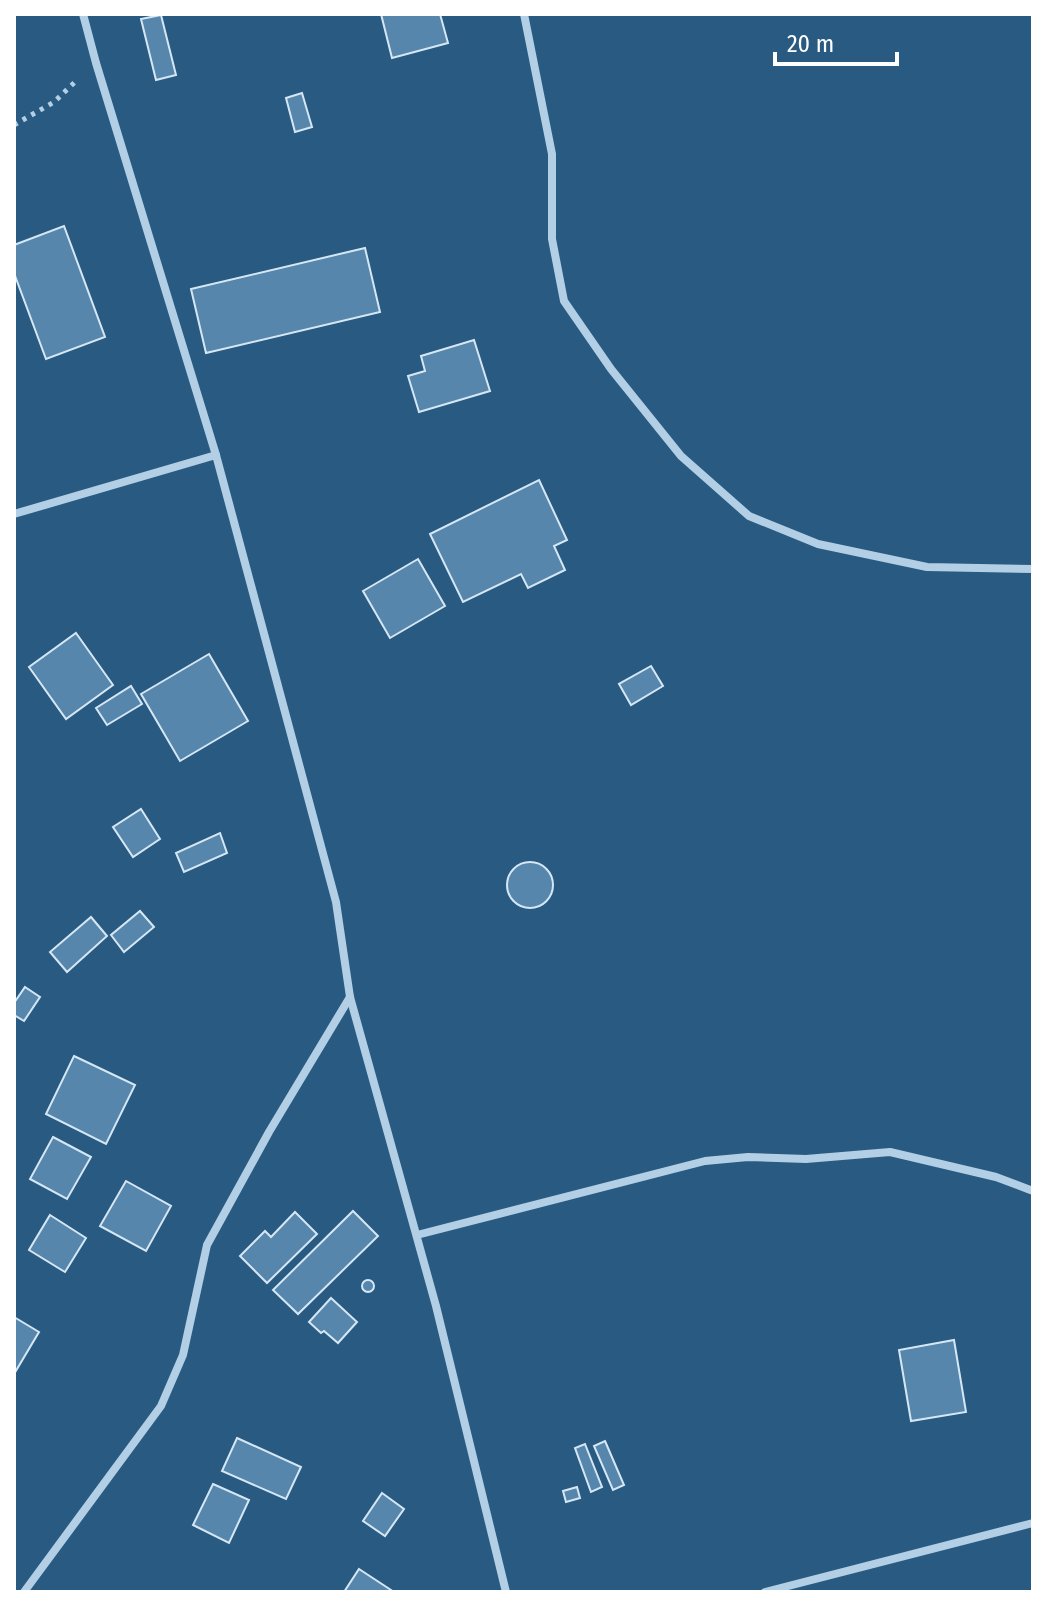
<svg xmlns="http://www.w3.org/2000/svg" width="1047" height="1606" font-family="'Fira Sans Condensed',sans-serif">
<rect width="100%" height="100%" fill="#295a81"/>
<g fill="#5686ab" stroke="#d5e7f5" stroke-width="2">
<path d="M381 14H440L448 43 392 58Z"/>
<path d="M161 15 176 75 156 80 141 19Z"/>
<path d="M302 93 312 127 295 132 286 98Z"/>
<path d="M64 226 105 337 46 359 14 273V245Z"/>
<path d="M365 248 380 312 206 353 191 289Z"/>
<path d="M474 340 490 391 419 412 408 376 425 371 421 356Z"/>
<path d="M539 480 567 540 554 546 565 570 528 588 521 574 463 602 430 534Z"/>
<path d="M418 559 445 606 390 638 363 591Z"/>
<path d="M76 633 113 685 66 719 29 667Z"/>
<path d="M209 654 248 721 180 761 141 694Z"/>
<path d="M651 666 663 686 631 705 619 684Z"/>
<path d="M131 686 142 704 107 725 96 708Z"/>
<path d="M141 809 160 839 133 857 113 827Z"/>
<path d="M220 833 227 853 184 872 176 853Z"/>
<circle cx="530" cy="885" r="23"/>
<path d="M140 911 154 927 124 952 111 935Z"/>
<path d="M91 917 107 936 67 972 50 952Z"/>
<path d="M25 987 40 997 24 1021 14 1015V1003Z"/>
<path d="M74 1056 135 1085 106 1144 46 1114Z"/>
<path d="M53 1137 91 1157 67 1199 30 1179Z"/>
<path d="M126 1181 171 1206 146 1251 100 1226Z"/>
<path d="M353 1211 378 1236 298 1314 273 1290Z"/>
<path d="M295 1212 317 1234 267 1283 240 1256 265 1231 271 1237Z"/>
<path d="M50 1215 86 1238 65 1272 29 1250Z"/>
<circle cx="368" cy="1286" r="6"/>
<path d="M331 1298 357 1322 338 1343 324 1331 321 1333 309 1322Z"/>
<path d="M14 1317 39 1332 14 1374Z"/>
<path d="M954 1340 966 1412 911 1421 899 1350Z"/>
<path d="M237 1438 301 1467 286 1499 222 1471Z"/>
<path d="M605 1441 624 1485 613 1490 594 1446Z"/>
<path d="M585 1444 602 1487 591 1492 575 1448Z"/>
<path d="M213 1484 249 1500 229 1543 193 1525Z"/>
<path d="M577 1487 580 1498 566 1502 563 1491Z"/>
<path d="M382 1493 404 1509 385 1536 363 1521Z"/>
<path d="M359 1569 394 1592H344Z"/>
</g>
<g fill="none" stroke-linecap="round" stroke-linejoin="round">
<path stroke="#b2cfe6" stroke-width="5" stroke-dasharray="4 6" stroke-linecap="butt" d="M14 125 54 102 75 82"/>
<g stroke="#b2cfe6" stroke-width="8">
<path d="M83 14 96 63 216 455 336 902 350 997 436 1306 506 1592"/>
<path d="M524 14 552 154V239L564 301 611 369 681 456 749 516 818 544 927 567 1033 569"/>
<path d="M14 514 216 455"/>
<path d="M417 1235 705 1161 748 1157 806 1159 890 1152 996 1177 1033 1191"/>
<path d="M24 1592 161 1406 183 1355 207 1245 269 1132 350 997"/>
<path d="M765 1592 1033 1523"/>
</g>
</g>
<rect width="1047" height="1606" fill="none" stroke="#ffffff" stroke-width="32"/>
<path d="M775 52v12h122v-12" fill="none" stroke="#ffffff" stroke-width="4"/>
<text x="787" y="52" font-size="24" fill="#ffffff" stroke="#295a81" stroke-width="6" paint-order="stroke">20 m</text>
</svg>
